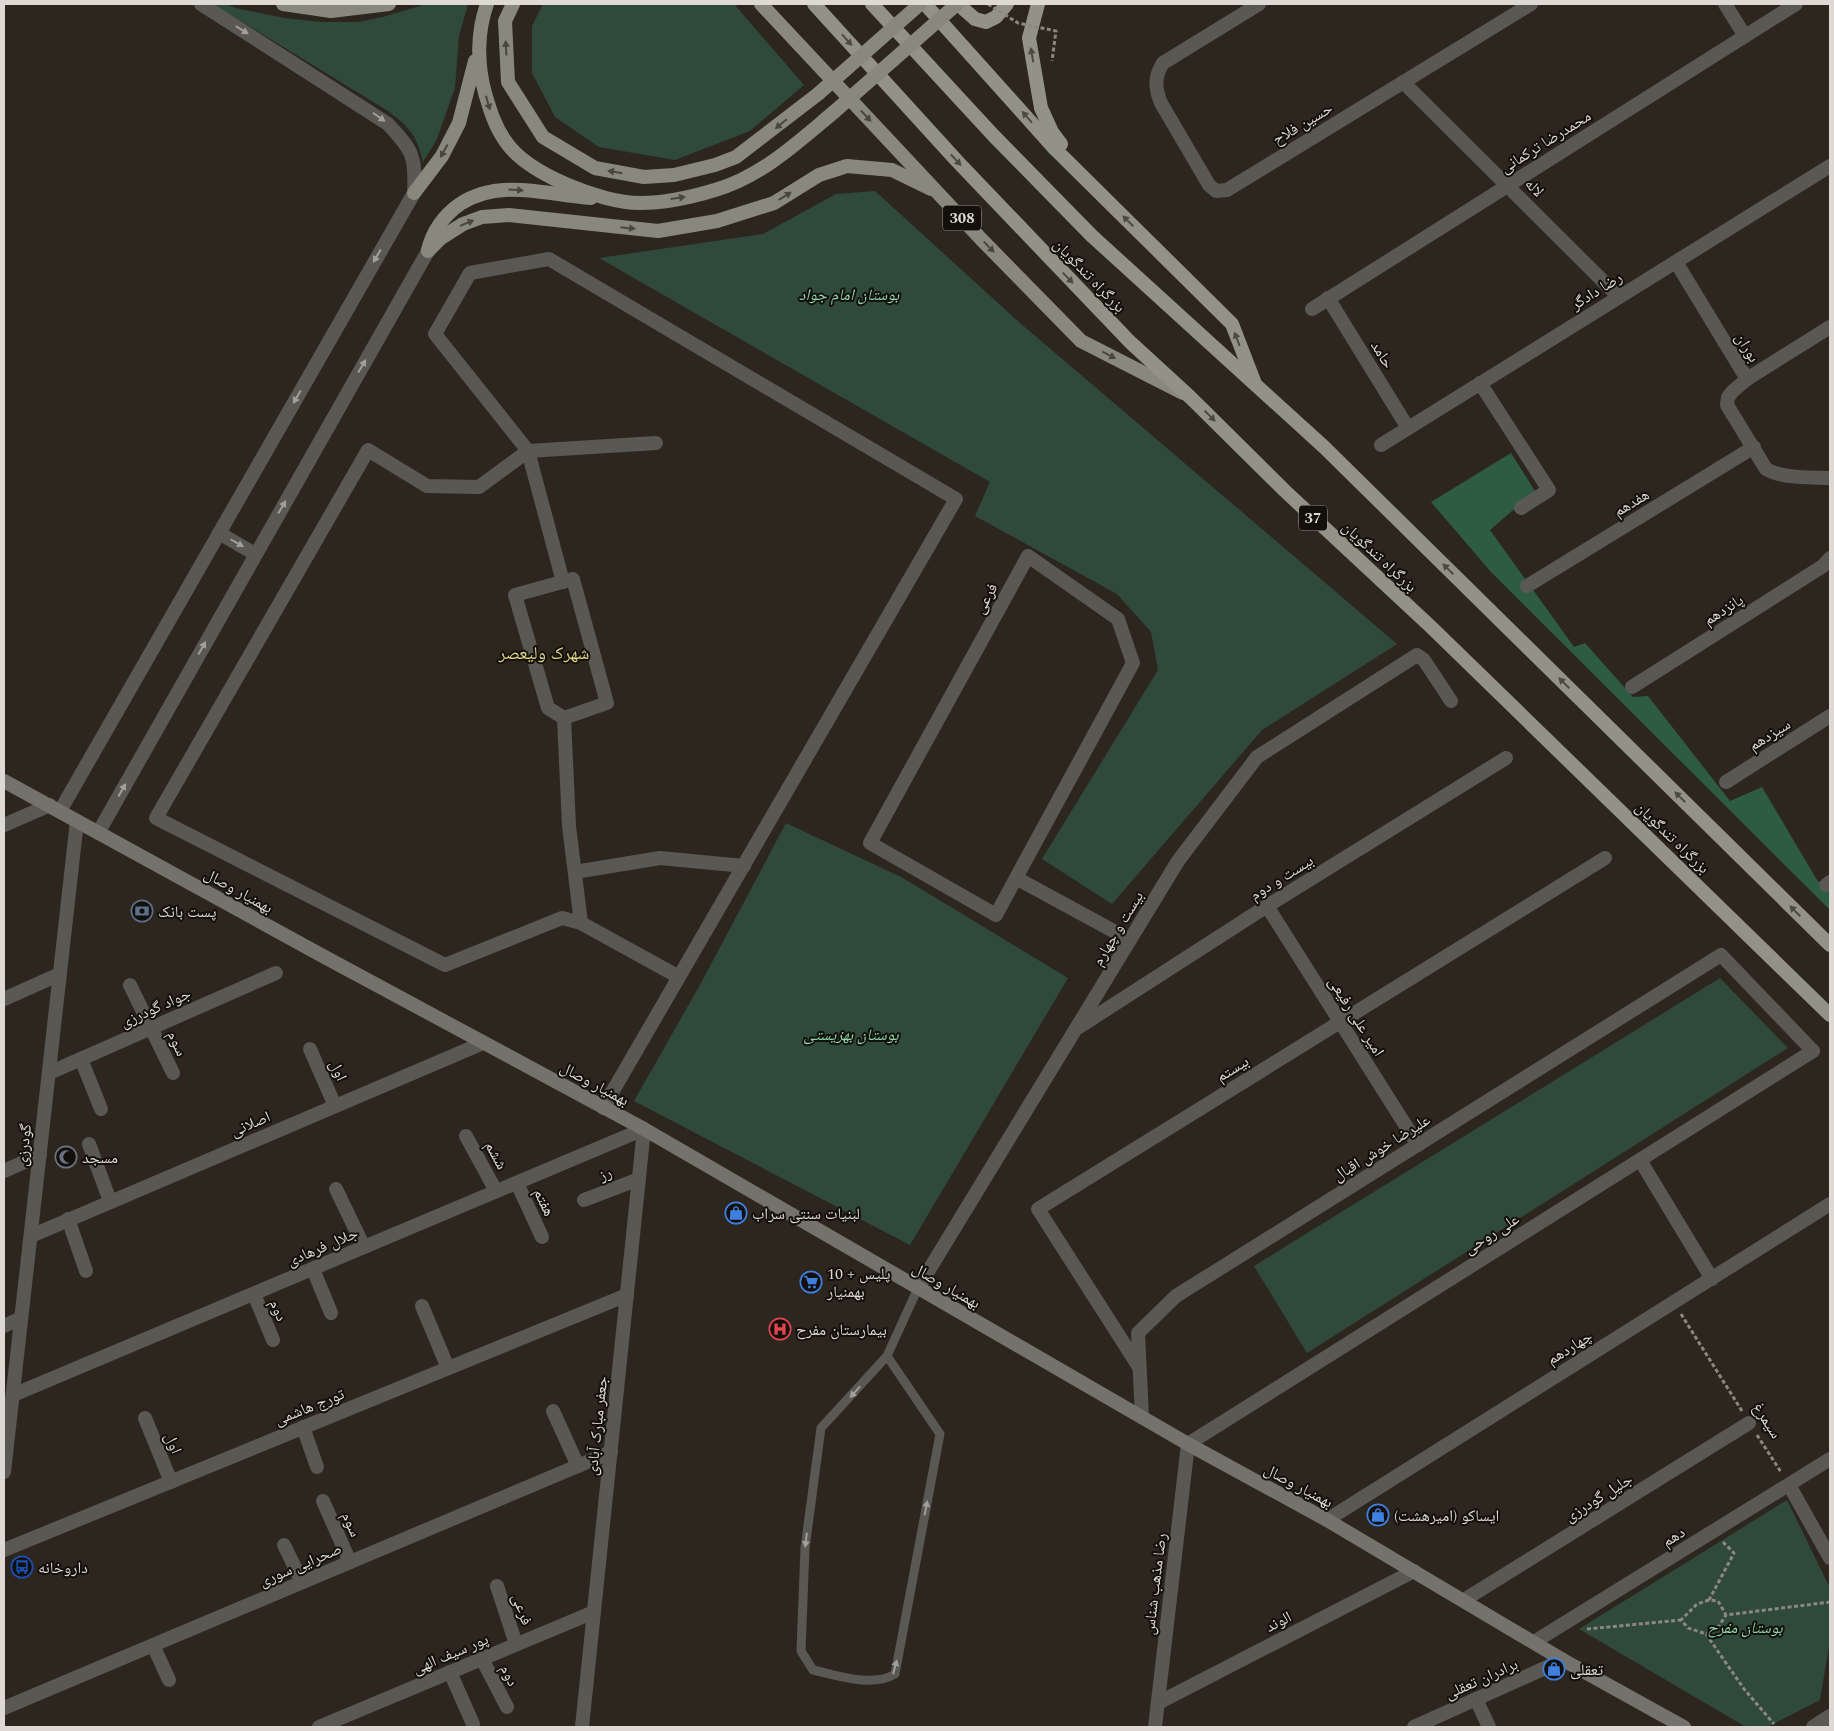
<svg xmlns="http://www.w3.org/2000/svg" width="1834" height="1731" font-family="Spectral,'Noto Naskh Arabic',serif">
<rect width="100%" height="100%" fill="#2d261e"/>
<g fill="#2f4a3a">
<path d="M213 4H226L236 8 284 18 322 22H358L383 17 426 4H468L459 36 455 88 437 139 423 162C417 135 409 127 388 111Z"/>
<path d="M543 4H734L804 85 750 131 675 160 599 147 555 117 532 73V26Z"/>
<path d="M875 191 1020 323 1397 644 1262 730 1112 904 1042 859 1158 670 1151 632 1117 594 975 516 990 482 599 258 763 234 836 194Z"/>
<path d="M786 823 903 878 1068 978 910 1245 634 1101 701 983Z"/>
<path d="M1720 978 1788 1048 1307 1353 1254 1266Z"/>
<path d="M1787 1500 1830 1588V1640L1820 1700 1767 1727H1746L1579 1629Z"/>
</g>
<path fill="#2e5c42" d="M1511 453 1535 491 1490 530 1574 647 1585 643 1633 697 1648 696 1730 801 1762 787 1817 880 1830 892V910L1491 572 1431 502Z"/>
<g fill="none" stroke-linecap="round" stroke-linejoin="round">
<g stroke="#8d8780" stroke-width="3" stroke-dasharray="4 2.5" stroke-linecap="butt">
<path d="M1681 1314 1742 1411"/>
<path d="M1757 1435 1781 1472"/>
<path d="M1723 1542 1734 1553 1709 1600 1718 1601 1726 1615 1830 1602"/>
<path d="M1709 1600 1697 1604 1681 1620 1688 1628 1706 1634 1717 1629 1726 1615"/>
<path d="M1587 1629 1681 1620"/>
<path d="M1706 1634 1744 1689 1774 1724"/>
</g>
<path stroke="#595853" stroke-width="9" d="M887 1356 940 1434 895 1674C872 1688 837 1675 813 1670L801 1651 805 1548 821 1428 887 1356 918 1288"/>
<g stroke="#595853" stroke-width="14">
<path d="M1259 4 1163 63C1154 77 1155 88 1161 103L1209 185 1216 191 1227 190 1531 4"/>
<path d="M1725 4 1745 36"/>
<path d="M1403 82 1619 297"/>
<path d="M1676 262 1747 379"/>
<path d="M1328 298 1408 428"/>
<path d="M1312 309 1796 4"/>
<path d="M1830 327 1747 379 1733 391 1728 397 1727 405 1766 469C1783 479 1811 477 1830 478"/>
<path d="M1480 383 1549 490 1521 508"/>
<path d="M1381 445 1830 166"/>
<path d="M573 579 607 703 564 718 548 708 515 595Z"/>
<path d="M563 582 528 451 479 487 427 486 368 450 156 818 445 965 562 918 581 923 679 977"/>
<path d="M1527 586 1754 447"/>
<path d="M1632 687 1823 566 1830 558"/>
<path d="M564 718 569 826 581 923"/>
<path d="M1726 782 1830 716"/>
<path d="M4 825 50 805"/>
<path d="M575 872 660 858 744 866"/>
<path d="M1016 878 1133 663 1118 619 1028 556 870 843 996 915 1016 878 1130 940"/>
<path d="M1826 885 1830 882"/>
<path d="M1267 906 1418 1145"/>
<path d="M130 985 173 1073"/>
<path d="M4 999 60 974"/>
<path d="M1079 1027 1267 906 1506 758"/>
<path d="M310 1049 335 1106"/>
<path d="M81 1059 101 1109"/>
<path d="M49 1073 276 973"/>
<path d="M603 1108 956 499 549 259 470 273 435 334 528 451 656 443"/>
<path d="M466 1136 496 1191"/>
<path d="M89 1144 110 1201"/>
<path d="M1640 1160 1712 1279"/>
<path d="M4 1171 40 1155"/>
<path d="M517 1183 542 1237"/>
<path d="M336 1189 364 1247"/>
<path d="M584 1200 639 1179"/>
<path d="M68 1219 86 1271"/>
<path d="M31 1236 483 1043"/>
<path d="M313 1269 331 1313"/>
<path d="M918 1288 1178 861 1257 757 1417 655 1424 660 1451 701"/>
<path d="M254 1294 273 1340"/>
<path d="M422 1306 448 1368"/>
<path d="M4 1326 21 1318"/>
<path d="M1139 1367 1038 1209 1605 858"/>
<path d="M13 1395 644 1129"/>
<path d="M553 1411 578 1466"/>
<path d="M1142 1417 1138 1333 1176 1296 1721 955 1813 1051"/>
<path d="M145 1418 171 1482"/>
<path d="M303 1427 317 1467"/>
<path d="M1789 1485 1830 1558"/>
<path d="M323 1501 350 1562"/>
<path d="M1327 1520 1830 1204"/>
<path d="M284 1545 302 1582"/>
<path d="M4 1550 627 1295"/>
<path d="M497 1586 516 1644"/>
<path d="M1464 1600 1749 1423"/>
<path d="M1534 1642 1830 1459"/>
<path d="M153 1645 169 1680"/>
<path d="M482 1659 507 1707"/>
<path d="M450 1672 473 1724"/>
<path d="M1476 1699 1489 1727"/>
<path d="M1158 1703 1414 1571"/>
<path d="M4 1708 611 1452"/>
<path d="M319 1727 594 1612"/>
<path d="M1414 1727 1563 1660"/>
<path d="M1813 1727 1830 1716"/>
</g>
<g stroke="#595853" stroke-width="14">
<path d="M219 533 255 554"/>
<path d="M60 811 414 193C416 156 413 151 388 124L201 4"/>
<path d="M98 833 428 251"/>
<path d="M4 1472 77 821"/>
<path d="M582 1727 644 1129"/>
<path d="M1155 1727 1188 1444 1813 1051"/>
</g>
<path stroke="#74736b" stroke-width="14" d="M4 781 321 955 644 1129 1188 1444 1327 1520 1563 1660 1684 1727"/>
<g stroke="#89887d" stroke-width="14">
<path d="M283 4 331 11 389 4"/>
<path d="M487 4C477 32 477 64 485 93 490 110 495 127 506 142 528 174 601 203 640 203 664 203 692 197 715 190 761 177 798 142 834 112"/>
<path d="M513 4 505 21 508 82 543 137 595 168 644 177 674 175 715 165 736 157 818 94"/>
<path d="M761 4 981 239 1081 341 1183 393"/>
<path d="M414 193 442 156 459 123 475 61"/>
<path d="M428 250C433 230 443 216 460 204 500 178 547 195 591 198"/>
<path d="M428 251 441 238 463 224 482 217 509 215 658 231 717 221 774 203 819 175 847 166 892 170 931 189"/>
</g>
<g stroke="#929286" stroke-width="14">
<path d="M814 4 957 161 1130 342 1190 397 1285 491 1430 626 1830 1015"/>
<path d="M872 4 993 135 1092 236 1324 447 1830 945"/>
<path d="M925 4 1054 148 1232 324 1254 381"/>
<path d="M958 4 975 19 986 22 996 17 1007 4"/>
<path d="M1038 4 1029 38 1041 108 1052 132 1061 144"/>
</g>
<path stroke="#8d8780" stroke-width="3" stroke-dasharray="4 2.5" stroke-linecap="butt" d="M988 4 1018 23 1056 31 1052 61"/>
<g stroke="#89887d" stroke-width="14">
<path d="M818 94 920 4"/>
<path d="M834 112 957 4"/>
</g>
</g>
<defs><path id="oneway-solid" d="M-6-.8H1V-3.2L6.5 0L1 3.2V.8H-6Z" transform="scale(1.25)"/></defs>
<g fill="#a29f99">
<use href="#oneway-solid" transform="translate(242 30) rotate(32)"/>
<use href="#oneway-solid" transform="translate(379 117) rotate(35)"/>
<use href="#oneway-solid" transform="translate(377 256) rotate(120)"/>
<use href="#oneway-solid" transform="translate(362 366) rotate(-60)"/>
<use href="#oneway-solid" transform="translate(297 397) rotate(120)"/>
<use href="#oneway-solid" transform="translate(282 507) rotate(-60)"/>
<use href="#oneway-solid" transform="translate(237 543) rotate(30)"/>
<use href="#oneway-solid" transform="translate(202 648) rotate(-61)"/>
<use href="#oneway-solid" transform="translate(122 790) rotate(-61)"/>
<use href="#oneway-solid" transform="translate(855 1392) rotate(132)"/>
<use href="#oneway-solid" transform="translate(926 1508) rotate(-79)"/>
<use href="#oneway-solid" transform="translate(806 1540) rotate(97)"/>
<use href="#oneway-solid" transform="translate(895 1667) rotate(-75)"/>
</g>
<g fill="#4c4a43">
<use href="#oneway-solid" transform="translate(847 40) rotate(48)"/>
<use href="#oneway-solid" transform="translate(1032 55) rotate(-100)"/>
<use href="#oneway-solid" transform="translate(1027 117) rotate(-131)"/>
<use href="#oneway-solid" transform="translate(956 160) rotate(47)"/>
<use href="#oneway-solid" transform="translate(1128 221) rotate(-135)"/>
<use href="#oneway-solid" transform="translate(1068 278) rotate(46)"/>
<use href="#oneway-solid" transform="translate(1237 339) rotate(-111)"/>
<use href="#oneway-solid" transform="translate(1210 416) rotate(44)"/>
<use href="#oneway-solid" transform="translate(1448 569) rotate(-135)"/>
<use href="#oneway-solid" transform="translate(1564 683) rotate(-135)"/>
<use href="#oneway-solid" transform="translate(1680 797) rotate(-135)"/>
<use href="#oneway-solid" transform="translate(1795 911) rotate(-135)"/>
</g>
<g fill="#48463f">
<use href="#oneway-solid" transform="translate(506 48) rotate(-93)"/>
<use href="#oneway-solid" transform="translate(488 103) rotate(74)"/>
<use href="#oneway-solid" transform="translate(866 116) rotate(47)"/>
<use href="#oneway-solid" transform="translate(781 124) rotate(141)"/>
<use href="#oneway-solid" transform="translate(444 151) rotate(119)"/>
<use href="#oneway-solid" transform="translate(615 172) rotate(-170)"/>
<use href="#oneway-solid" transform="translate(516 190) rotate(4)"/>
<use href="#oneway-solid" transform="translate(785 196) rotate(-32)"/>
<use href="#oneway-solid" transform="translate(678 198) rotate(-8)"/>
<use href="#oneway-solid" transform="translate(467 223) rotate(-22)"/>
<use href="#oneway-solid" transform="translate(628 228) rotate(6)"/>
<use href="#oneway-solid" transform="translate(989 247) rotate(46)"/>
<use href="#oneway-solid" transform="translate(1109 355) rotate(27)"/>
</g>
<defs>
<g id="bank-ring" transform="scale(1.125)"><circle r="9.5" fill="#13100c" stroke="#5c6f8a" stroke-width="1.5"/><path d="M-6-4H6V4H-6ZM0-2.3a2.3 2.3 0 1 0 0 4.6a2.3 2.3 0 1 0 0-4.6Z" fill="#5c6f8a"/></g>
<g id="mosque-ring" transform="scale(1.125)"><circle r="9.5" fill="#13100c" stroke="#6b7280" stroke-width="1.5"/><path d="M3.5-4.9A6 6 0 1 0 3.5 4.9A5 5 0 1 1 3.5-4.9Z" fill="#6b7280"/></g>
<g id="shop-ring" transform="scale(1.125)"><circle r="9.5" fill="#13100c" stroke="#3f7fe0" stroke-width="1.5"/><path d="M-5-2.5h2.3a2.7 3.5 0 0 1 5.4 0H5L5.5 6h-11ZM-1.5-2.5h3a1.5 2.3 0 0 0-3 0Z" fill="#3f7fe0"/></g>
<g id="supermarket-ring" transform="scale(1.125)"><circle r="9.5" fill="#13100c" stroke="#3f7fe0" stroke-width="1.5"/><path d="M-6-5.5h2.5l.6 2H6L4.5 2H-2.5L-4.4-4H-6ZM-1.5 3.2a1.3 1.3 0 1 0 .1 0ZM3 3.2a1.3 1.3 0 1 0 .1 0Z" fill="#3f7fe0"/></g>
<g id="hospital-ring" transform="scale(1.125)"><circle r="9.5" fill="#13100c" stroke="#e0444e" stroke-width="1.5"/><path d="M-5-5h3v3.5h4V-5h3V5h-3V1.5h-4V5h-3Z" fill="#e0444e"/></g>
<g id="bus-ring" transform="scale(1.125)"><circle r="9.5" fill="#13100c" stroke="#1a4fb4" stroke-width="1.5"/><path d="M-5-6H5V4H4V6H2V4H-2V6H-4V4H-5ZM-3.5-4V0h7V-4ZM-3.5 1.2v1.5H-2V1.2ZM2 1.2v1.5H3.5V1.2Z" fill="#1a4fb4"/></g>
</defs>
<g fill-rule="evenodd">
<use href="#bank-ring" x="142" y="911"/>
<use href="#mosque-ring" x="66" y="1157"/>
<use href="#shop-ring" x="736" y="1213"/>
<use href="#supermarket-ring" x="811" y="1282"/>
<use href="#hospital-ring" x="780" y="1329"/>
<use href="#shop-ring" x="1378" y="1515"/>
<use href="#bus-ring" x="22" y="1567"/>
<use href="#shop-ring" x="1554" y="1669"/>
</g>
<g text-anchor="middle" stroke-width="4" stroke-linejoin="round" paint-order="stroke">
<g fill="#13100c" stroke="#a19d97" stroke-width="1">
<rect x="943" y="205.5" width="38" height="25" rx="4"/>
<rect x="1299" y="505.5" width="28" height="25" rx="4"/>
</g>
<g font-size="15" font-weight="bold" fill="#ded9d3">
<text x="962" y="223">308</text>
<text x="1313" y="523">37</text>
</g>
<g font-size="16" fill="#ded9d3" stroke="#13100c">
<text transform="translate(1302 123) rotate(-31)" y="6">حسین فلاح</text>
<text transform="translate(1545 141) rotate(-32)" y="6">محمدرضا ترکمانی</text>
<text transform="translate(1535 187) rotate(45)" y="6">لاله</text>
<text transform="translate(1090 275) rotate(46)" y="6">بزرگراه تندگویان</text>
<text transform="translate(1596 290) rotate(-32)" y="6">رضا دادگر</text>
<text transform="translate(1748 347) rotate(59)" y="6">بوران</text>
<text transform="translate(1383 354) rotate(58)" y="6">حامد</text>
<text transform="translate(1631 502) rotate(-31)" y="6">هفدهم</text>
<text transform="translate(1380 556) rotate(43)" y="6">بزرگراه تندگویان</text>
<text transform="translate(985 598) rotate(-61)" y="6">فرعی</text>
<text transform="translate(1723 609) rotate(-32)" y="6">پانزدهم</text>
<text transform="translate(1769 734) rotate(-32)" y="6">سیزدهم</text>
<text transform="translate(1673 837) rotate(44)" y="6">بزرگراه تندگویان</text>
<text transform="translate(1281 877) rotate(-32)" y="6">بیست و دوم</text>
<text transform="translate(239 890) rotate(29)" y="6">بهمنیار وصال</text>
<text transform="translate(1117 928) rotate(-59)" y="6">بیست و چهارم</text>
<text transform="translate(155 1007) rotate(-24)" y="6">جواد گودرزی</text>
<text transform="translate(1357 1016) rotate(58)" y="6">امیر علی رفیعی</text>
<text transform="translate(178 1043) rotate(65)" y="6">سوم</text>
<text transform="translate(1232 1068) rotate(-32)" y="6">بیستم</text>
<text transform="translate(339 1070) rotate(66)" y="6">اول</text>
<text transform="translate(595 1083) rotate(28)" y="6">بهمنیار وصال</text>
<text transform="translate(250 1123) rotate(-23)" y="6">اصلانی</text>
<text transform="translate(23 1145) rotate(-84)" y="6">گودرزی</text>
<text transform="translate(1381 1147) rotate(-32)" y="6">علیرضا خوش اقبال</text>
<text transform="translate(497 1155) rotate(62)" y="6">ششم</text>
<text transform="translate(605 1173) rotate(-22)" y="6">رز</text>
<text transform="translate(545 1202) rotate(65)" y="6">هفتم</text>
<text transform="translate(1491 1233) rotate(-32)" y="6">علی روحی</text>
<text transform="translate(322 1246) rotate(-23)" y="6">جلال فرهادی</text>
<text transform="translate(947 1285) rotate(30)" y="6">بهمنیار وصال</text>
<text transform="translate(279 1310) rotate(67)" y="6">دوم</text>
<text transform="translate(1569 1347) rotate(-32)" y="6">چهاردهم</text>
<text transform="translate(309 1406) rotate(-22)" y="6">تورج هاشمی</text>
<text transform="translate(1768 1420) rotate(58)" y="6">سیمرغ</text>
<text transform="translate(596 1426) rotate(-84)" y="6">جعفر مبارک آبادی</text>
<text transform="translate(174 1443) rotate(68)" y="6">اول</text>
<text transform="translate(1299 1485) rotate(28)" y="6">بهمنیار وصال</text>
<text transform="translate(1598 1497) rotate(-32)" y="6">جلیل گودرزی</text>
<text transform="translate(352 1524) rotate(66)" y="6">سوم</text>
<text transform="translate(1673 1536) rotate(-32)" y="6">دهم</text>
<text transform="translate(300 1564) rotate(-23)" y="6">صحرایی سوری</text>
<text transform="translate(1154 1584) rotate(-83)" y="6">رضا مذهب شناس</text>
<text transform="translate(523 1609) rotate(71)" y="6">فرعی</text>
<text transform="translate(1278 1621) rotate(-27)" y="6">الوند</text>
<text transform="translate(450 1653) rotate(-23)" y="6">پور سیف الهی</text>
<text transform="translate(510 1675) rotate(64)" y="6">دوم</text>
<text transform="translate(1481 1678) rotate(-24)" y="6">برادران تعقلی</text>
</g>
<g font-size="16" font-style="italic" fill="#8ed8ab" stroke="#13100c">
<text x="849" y="300">بوستان امام جواد</text>
<text x="851" y="1040">بوستان بهزیستی</text>
<text x="1745" y="1633">بوستان مفرح</text>
</g>
<g font-size="16" fill="#ded9d3" stroke="#13100c" text-anchor="start">
<text x="158" y="917">پست بانک</text>
<text x="82" y="1163">مسجد</text>
<text x="752" y="1219">لبنیات سنتی سراب</text>
<text x="827" y="1279">پلیس + 10<tspan x="827" dy="18">بهمنیار</tspan></text>
<text x="796" y="1335">بیمارستان مفرح</text>
<text x="1394" y="1521">ایساکو (امیرهشت)</text>
<text x="38" y="1573">داروخانه</text>
<text x="1570" y="1675">تعقلی</text>
</g>
<g font-size="18" fill="#ded486" stroke="#13100c">
<text x="544" y="659">شهرک ولیعصر</text>
</g>
</g>
<rect width="1834" height="1731" fill="none" stroke="#ded9d3" stroke-width="10"/>
</svg>
